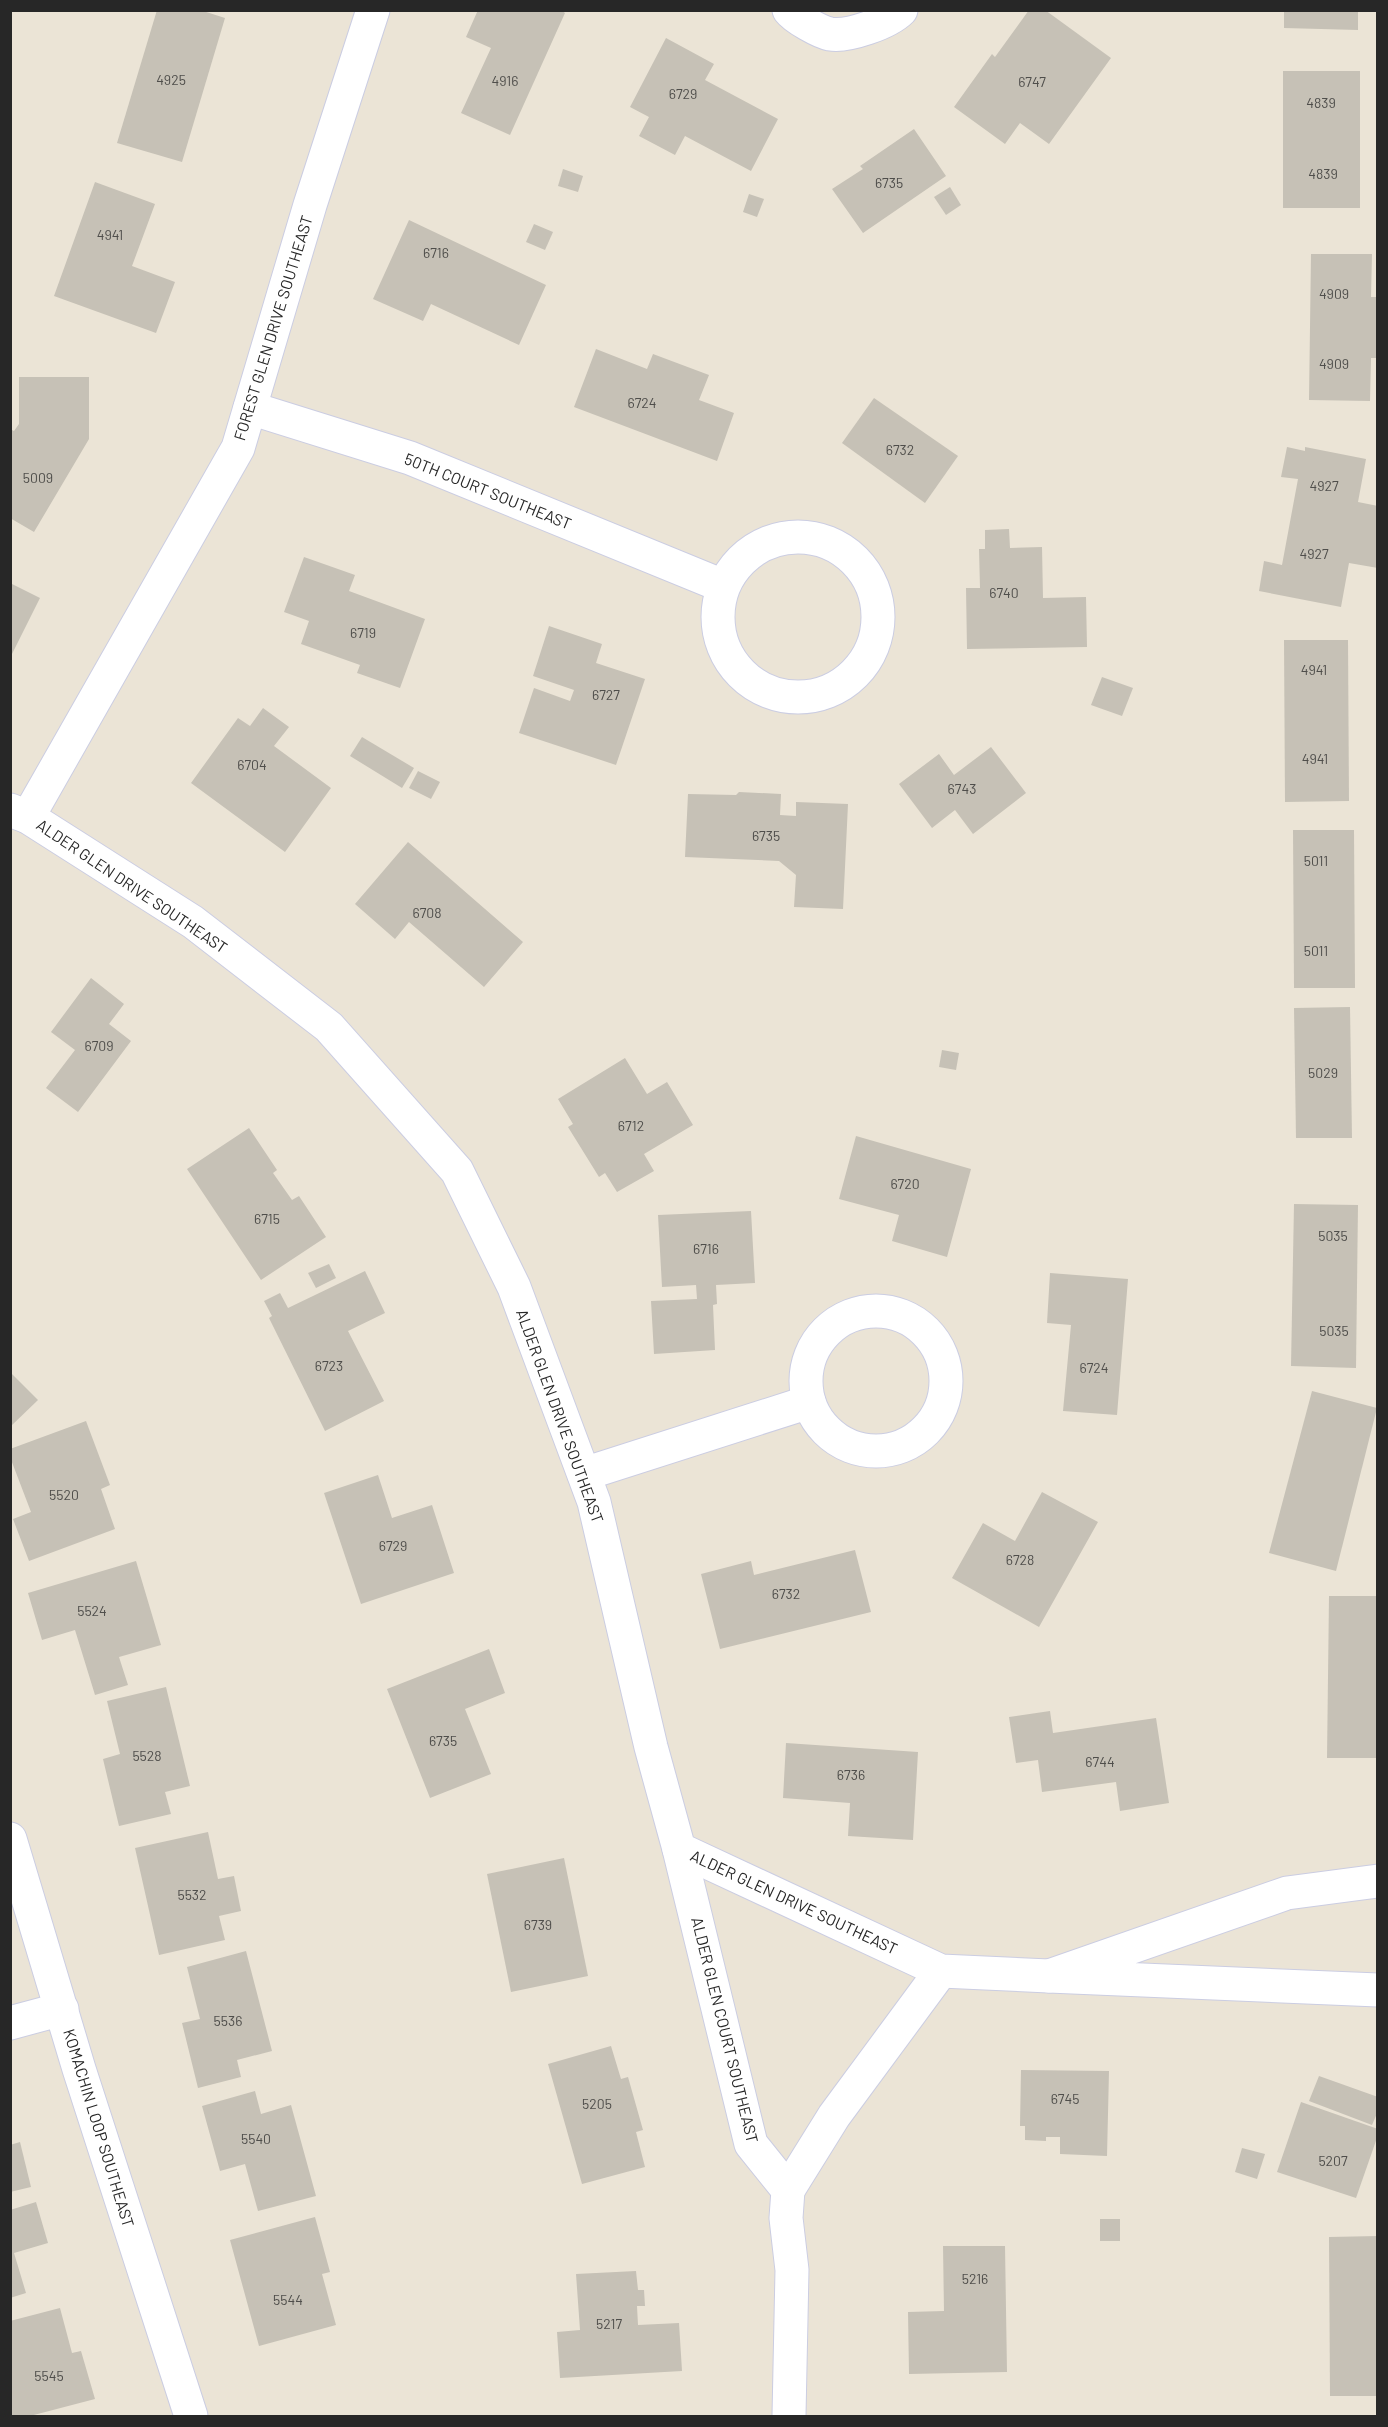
<svg xmlns="http://www.w3.org/2000/svg" width="1388" height="2427" font-family="Barlow,sans-serif">
<rect width="100%" height="100%" fill="#ebe4d6"/>
<g fill="#c6c1b6">
<path d="M157 10H200L225 18 182 162 117 143Z"/>
<path d="M478 10H561L565 13 510 135 461 113 491 48 466 37Z"/>
<path d="M1029 10H1045L1111 58 1049 144 1020 123 1005 144 954 107 992 54 995 57Z"/>
<path d="M1284 10H1358V30L1284 28Z"/>
<path d="M666 38 714 64 705 80 778 119 751 171 685 136 675 155 639 136 649 117 630 107Z"/>
<rect x="1283" y="71" width="77" height="137"/>
<path d="M914 129 946 176 863 233 832 189 863 169 860 166Z"/>
<path d="M563 169 583 176 578 192 558 186Z"/>
<path d="M95 182 155 204 132 266 175 282 156 333 54 296Z"/>
<path d="M950 187 961 205 946 215 934 197Z"/>
<path d="M749 194 764 199 757 217 743 212Z"/>
<path d="M409 220 546 285 519 345 431 304 423 321 373 299Z"/>
<path d="M534 224 553 232 545 250 526 242Z"/>
<path d="M1311 254H1372L1371 297H1378V358H1371L1370 401 1309 400Z"/>
<path d="M596 349 647 369 653 354 709 375 699 400 734 413 717 461 574 407Z"/>
<path d="M19 377H89V439L34 532 10 518V429L14 431 19 424Z"/>
<path d="M874 398 958 456 925 503 842 443Z"/>
<path d="M1287 447 1305 451V447L1366 459 1358 502 1378 506V568L1349 563 1341 607 1259 591 1264 561 1282 565 1298 479 1281 477Z"/>
<path d="M1009 529 1010 548 1042 547 1043 598 1086 597 1087 647 967 649 966 588H980L979 549H985V530Z"/>
<path d="M304 557 355 575 349 591 425 619 400 688 357 673 360 665 301 644 309 621 284 612Z"/>
<path d="M10 583 40 598 10 658Z"/>
<path d="M549 626 602 644 596 663 645 679 616 765 519 733 534 688 570 701 574 690 533 676Z"/>
<path d="M1284 640H1348L1349 801 1285 802Z"/>
<path d="M1102 677 1133 688 1122 716 1091 705Z"/>
<path d="M263 708 289 727 274 746 331 788 285 852 191 783 238 718 250 726Z"/>
<path d="M362 737 414 768 402 788 350 756Z"/>
<path d="M991 747 1026 793 973 834 955 810 932 828 899 784 939 754 954 775Z"/>
<path d="M418 771 440 782 431 799 409 788Z"/>
<path d="M739 792 781 794 780 815 796 816V802L848 804 843 909 794 907 796 875 779 861 685 857 688 794 736 795Z"/>
<path d="M1293 830H1354L1355 988H1294Z"/>
<path d="M408 842 523 942 484 987 409 922 395 939 355 904Z"/>
<path d="M91 978 124 1004 109 1024 131 1041 78 1112 46 1088 75 1050 51 1032Z"/>
<path d="M1350 1007 1352 1138H1296L1294 1008Z"/>
<path d="M942 1050 959 1053 956 1070 939 1067Z"/>
<path d="M625 1058 647 1094 667 1082 693 1125 644 1154 654 1171 617 1192 605 1173 599 1177 568 1127 573 1124 558 1099Z"/>
<path d="M249 1128 277 1170 273 1173 292 1200 299 1196 326 1237 261 1280 187 1169Z"/>
<path d="M856 1136 971 1169 947 1257 892 1241 899 1215 839 1199Z"/>
<path d="M1294 1204 1358 1205 1356 1368 1291 1366Z"/>
<path d="M751 1211 755 1283 716 1285 717 1304 713 1305 715 1350 654 1354 651 1301 697 1299 696 1285 662 1287 658 1215Z"/>
<path d="M329 1264 336 1278 316 1288 308 1273Z"/>
<path d="M365 1271 385 1313 348 1331 384 1401 325 1431 269 1318 272 1316 264 1301 280 1293 288 1308Z"/>
<path d="M1050 1273 1128 1279 1117 1415 1063 1411 1071 1325 1047 1323Z"/>
<path d="M10 1372 38 1400 10 1427Z"/>
<path d="M1312 1391 1377 1408 1336 1571 1269 1553Z"/>
<path d="M86 1421 110 1485 101 1489 115 1529 29 1561 13 1519 31 1512 10 1457V1449Z"/>
<path d="M378 1475 392 1518 432 1505 454 1573 361 1604 324 1493Z"/>
<path d="M1042 1492 1098 1522 1039 1627 952 1578 983 1523 1015 1541Z"/>
<path d="M855 1550 871 1612 720 1649 701 1574 751 1561 754 1575Z"/>
<path d="M136 1561 161 1645 119 1657 128 1685 95 1695 75 1630 42 1640 28 1593Z"/>
<path d="M1329 1596H1378V1758H1327Z"/>
<path d="M489 1649 505 1693 465 1709 491 1774 430 1798 387 1689Z"/>
<path d="M166 1687 190 1786 165 1792 171 1814 119 1826 103 1759 120 1754 107 1701Z"/>
<path d="M1050 1711 1053 1733 1156 1718 1169 1803 1120 1811 1116 1782 1042 1792 1038 1760 1016 1763 1009 1717Z"/>
<path d="M786 1743 918 1752 913 1840 848 1836 850 1803 783 1798Z"/>
<path d="M208 1832 218 1879 234 1876 241 1911 219 1916 225 1940 159 1955 135 1848Z"/>
<path d="M564 1858 588 1976 511 1992 487 1874Z"/>
<path d="M246 1951 272 2051 237 2060 241 2077 198 2088 182 2023 200 2019 187 1967Z"/>
<path d="M611 2046 621 2079 628 2077 643 2130 636 2132 645 2167 582 2184 548 2064Z"/>
<path d="M1021 2070 1109 2071 1107 2156 1060 2154V2137H1046V2141L1025 2140V2126H1020Z"/>
<path d="M1319 2076 1378 2097V2111L1372 2125 1309 2101Z"/>
<path d="M255 2091 261 2114 291 2105 316 2196 258 2211 245 2164 220 2171 202 2106Z"/>
<path d="M1301 2102 1378 2129V2135L1356 2198 1277 2172Z"/>
<path d="M20 2142 31 2187 10 2192V2145Z"/>
<path d="M1242 2148 1265 2154 1257 2179 1235 2172Z"/>
<path d="M36 2202 48 2243 14 2253 26 2293 10 2298V2210Z"/>
<path d="M315 2217 330 2272 322 2274 336 2325 259 2346 230 2240Z"/>
<rect x="1100" y="2219" width="20" height="22"/>
<path d="M1378 2236V2396H1330L1329 2237Z"/>
<path d="M943 2246H1005L1007 2372 909 2374 908 2312 944 2311Z"/>
<path d="M636 2271 638 2290H644L645 2306H637L638 2325 679 2323 682 2371 560 2378 557 2332 580 2330 576 2274Z"/>
<path d="M60 2308 72 2353 81 2351 95 2399 30 2416H10V2321Z"/>
</g>
<g fill="none" stroke-linecap="round" stroke-linejoin="round">
<g stroke="#cbcde2" stroke-width="35">
<g id="minor">
<path d="M789 10C795 18 820 32 830 34 848 37 888 23 901 10"/>
<path d="M250 408 410 458 723 586"/>
<circle cx="798" cy="617" r="80"/>
<path d="M10 810 28 817 193 922 329 1027 457 1171 514 1287 594 1502 651 1747 679 1849 941 1971 1049 1976"/>
<path d="M28 817 238 448 310 205 373 10"/>
<circle cx="876" cy="1381" r="70"/>
<path d="M584 1474 809 1402"/>
<path d="M10 1839 79 2069 191 2416"/>
<path d="M679 1849 751 2144 788 2190 786 2218 792 2270 789 2416"/>
<path d="M1378 1881 1287 1893 1049 1976 1378 1990"/>
<path d="M10 2023 62 2009"/>
<path d="M788 2190 834 2116 941 1971"/>
</g>
</g>
<use href="#minor" stroke="#fff" stroke-width="33"/>
</g>
<g text-anchor="middle" stroke-width="4.5" stroke-linejoin="round" paint-order="stroke">
<g font-size="14" fill="#4f4e4b">
<text x="171" y="85">4925</text>
<text x="505" y="86">4916</text>
<text x="1032" y="87">6747</text>
<text x="683" y="99">6729</text>
<text x="1321" y="108">4839</text>
<text x="1323" y="179">4839</text>
<text x="889" y="188">6735</text>
<text x="110" y="240">4941</text>
<text x="436" y="258">6716</text>
<text x="1334" y="299">4909</text>
<text x="1334" y="369">4909</text>
<text x="642" y="408">6724</text>
<text x="900" y="455">6732</text>
<text x="38" y="483">5009</text>
<text x="1324" y="491">4927</text>
<text x="1314" y="559">4927</text>
<text x="1004" y="598">6740</text>
<text x="363" y="638">6719</text>
<text x="1314" y="675">4941</text>
<text x="606" y="700">6727</text>
<text x="1315" y="764">4941</text>
<text x="252" y="770">6704</text>
<text x="962" y="794">6743</text>
<text x="766" y="841">6735</text>
<text x="1316" y="866">5011</text>
<text x="427" y="918">6708</text>
<text x="1316" y="956">5011</text>
<text x="99" y="1051">6709</text>
<text x="1323" y="1078">5029</text>
<text x="631" y="1131">6712</text>
<text x="905" y="1189">6720</text>
<text x="267" y="1224">6715</text>
<text x="1333" y="1241">5035</text>
<text x="706" y="1254">6716</text>
<text x="1334" y="1336">5035</text>
<text x="329" y="1371">6723</text>
<text x="1094" y="1373">6724</text>
<text x="64" y="1500">5520</text>
<text x="393" y="1551">6729</text>
<text x="1020" y="1565">6728</text>
<text x="786" y="1599">6732</text>
<text x="92" y="1616">5524</text>
<text x="443" y="1746">6735</text>
<text x="147" y="1761">5528</text>
<text x="1100" y="1767">6744</text>
<text x="851" y="1780">6736</text>
<text x="192" y="1900">5532</text>
<text x="538" y="1930">6739</text>
<text x="228" y="2026">5536</text>
<text x="1065" y="2104">6745</text>
<text x="597" y="2109">5205</text>
<text x="256" y="2144">5540</text>
<text x="1333" y="2166">5207</text>
<text x="975" y="2284">5216</text>
<text x="288" y="2305">5544</text>
<text x="609" y="2329">5217</text>
<text x="49" y="2381">5545</text>
</g>
<g font-size="16" fill="#272727" stroke="#fff">
<text transform="translate(273 328) rotate(-73)" y="6">FOREST GLEN DRIVE SOUTHEAST</text>
<text transform="translate(488 491) rotate(22)" y="6">50TH COURT SOUTHEAST</text>
<text transform="translate(132 886) rotate(34)" y="6">ALDER GLEN DRIVE SOUTHEAST</text>
<text transform="translate(560 1416) rotate(70)" y="6">ALDER GLEN DRIVE SOUTHEAST</text>
<text transform="translate(794 1902) rotate(25)" y="6">ALDER GLEN DRIVE SOUTHEAST</text>
<text transform="translate(725 2030) rotate(76)" y="6">ALDER GLEN COURT SOUTHEAST</text>
<text transform="translate(99 2128) rotate(73)" y="6">KOMACHIN LOOP SOUTHEAST</text>
</g>
</g>
<rect width="1388" height="2427" fill="none" stroke="#272727" stroke-width="24"/>
</svg>
